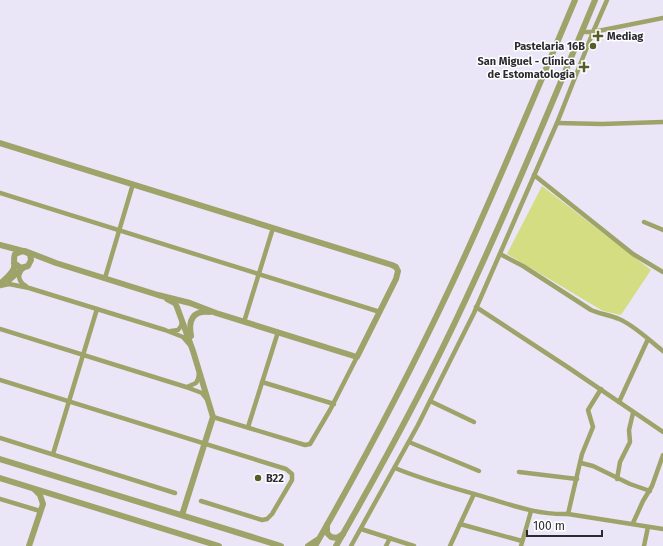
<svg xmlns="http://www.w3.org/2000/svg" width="663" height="546" font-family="'Fira Sans',sans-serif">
<rect width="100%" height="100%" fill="#eae6f8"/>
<path fill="#d5dd83" d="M542 186 651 270 621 315 603 311 507 254Z"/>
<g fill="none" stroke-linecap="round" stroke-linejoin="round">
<g stroke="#9ea469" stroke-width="4.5">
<path d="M582 32H593L663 18"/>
<path d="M557 123 602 124 663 122"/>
<path d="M534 175 633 254 663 272"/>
<path d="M0 193 380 312"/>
<path d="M644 222 663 230"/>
<path d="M500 254 523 266 591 310C600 314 610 315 619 319 634 325 650 341 663 351"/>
<path d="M21 271C17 277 20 283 26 286"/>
<path d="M105 278 133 184"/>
<path d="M0 286 9 284 29 288 165 330 183 337 189 344"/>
<path d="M476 307 569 368 663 432"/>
<path d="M244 322 273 228"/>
<path d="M0 329 186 387 202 393 206 398"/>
<path d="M171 331 178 330 181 326 182 322"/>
<path d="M0 380 286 469 292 474V480L272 514 267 519 262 520 201 501"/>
<path d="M262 382 334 404"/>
<path d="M187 387 196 383 198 379 199 373"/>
<path d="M430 401 474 422"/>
<path d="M619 402 648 339"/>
<path d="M213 417 305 445 310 444 330 410 357 357"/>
<path d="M248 427 278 332"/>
<path d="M0 438 175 493"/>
<path d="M409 442 479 471"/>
<path d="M53 454 97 309"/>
<path d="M581 463 593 466 630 484 650 491"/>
<path d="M395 468C426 481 458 489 491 499 517 507 541 515 568 514L663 529"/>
<path d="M519 472 577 479"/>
<path d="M617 479 620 462 630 442 629 430 633 413"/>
<path d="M0 499 40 511"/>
<path d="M568 514 582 454 593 427 588 410 601 389"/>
<path d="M633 523 643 501 652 486 663 455"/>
<path d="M460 524 522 541"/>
<path d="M361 529 414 546"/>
<path d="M351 546 418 425 474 313 557 123 593 32 607 0"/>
<path d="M386 546 390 538"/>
<path d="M450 546 474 494"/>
<path d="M521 546 531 511"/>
<path d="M644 546 648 527"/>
</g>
<g stroke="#9ea469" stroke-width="6">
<path d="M0 143 392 265 396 267 398 271 396 279 357 357 216 313 190 303 158 295 56 263 25 251"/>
<path d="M0 245 23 251"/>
<path d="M9 280 23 268"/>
<path d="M0 284C5 279 12 274 14 268 15 263 13 259 15 254L23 251 30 254 31 260 28 266 21 268 14 263"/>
<path d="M167 299 175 303 177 307 193 351 213 417 182 515"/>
<path d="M191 336C188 320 193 310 210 312"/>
<path d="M0 459 281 546"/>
<path d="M0 478 219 546"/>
<path d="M327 525V533L331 537 337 538 343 534"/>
<path d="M29 546 43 504 40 495 35 490"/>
<path d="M308 546 317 540"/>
<path d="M315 546C363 462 408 377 449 290 494 195 534 97 575 0"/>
<path d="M336 546C382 466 426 385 465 301 511 202 553 101 595 0"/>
</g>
</g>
<g fill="#585c29" stroke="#fff" stroke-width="1.5">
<path d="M596 30h4v4h4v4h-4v4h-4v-4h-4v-4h4z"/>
<circle cx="593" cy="46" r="4"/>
<path d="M582 61h4v4h4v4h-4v4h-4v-4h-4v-4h4z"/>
<circle cx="258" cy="478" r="4"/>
</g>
<g text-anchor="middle" stroke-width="3" stroke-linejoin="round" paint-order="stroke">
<g font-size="11" font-weight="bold" fill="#2c2b32" stroke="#fff" text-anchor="start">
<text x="607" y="40">Mediag</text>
<text x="585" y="50" text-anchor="end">Pastelaria 16B</text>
<text x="575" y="65" text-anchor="end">San Miguel - Clínica<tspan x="575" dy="13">de Estomatologia</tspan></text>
<text x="266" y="482">B22</text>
</g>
</g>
<path d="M527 530v6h75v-6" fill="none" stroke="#2c2b32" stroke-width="2"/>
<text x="533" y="530" font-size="12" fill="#2c2b32" stroke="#ffffff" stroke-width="3" paint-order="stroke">100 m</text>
</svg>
